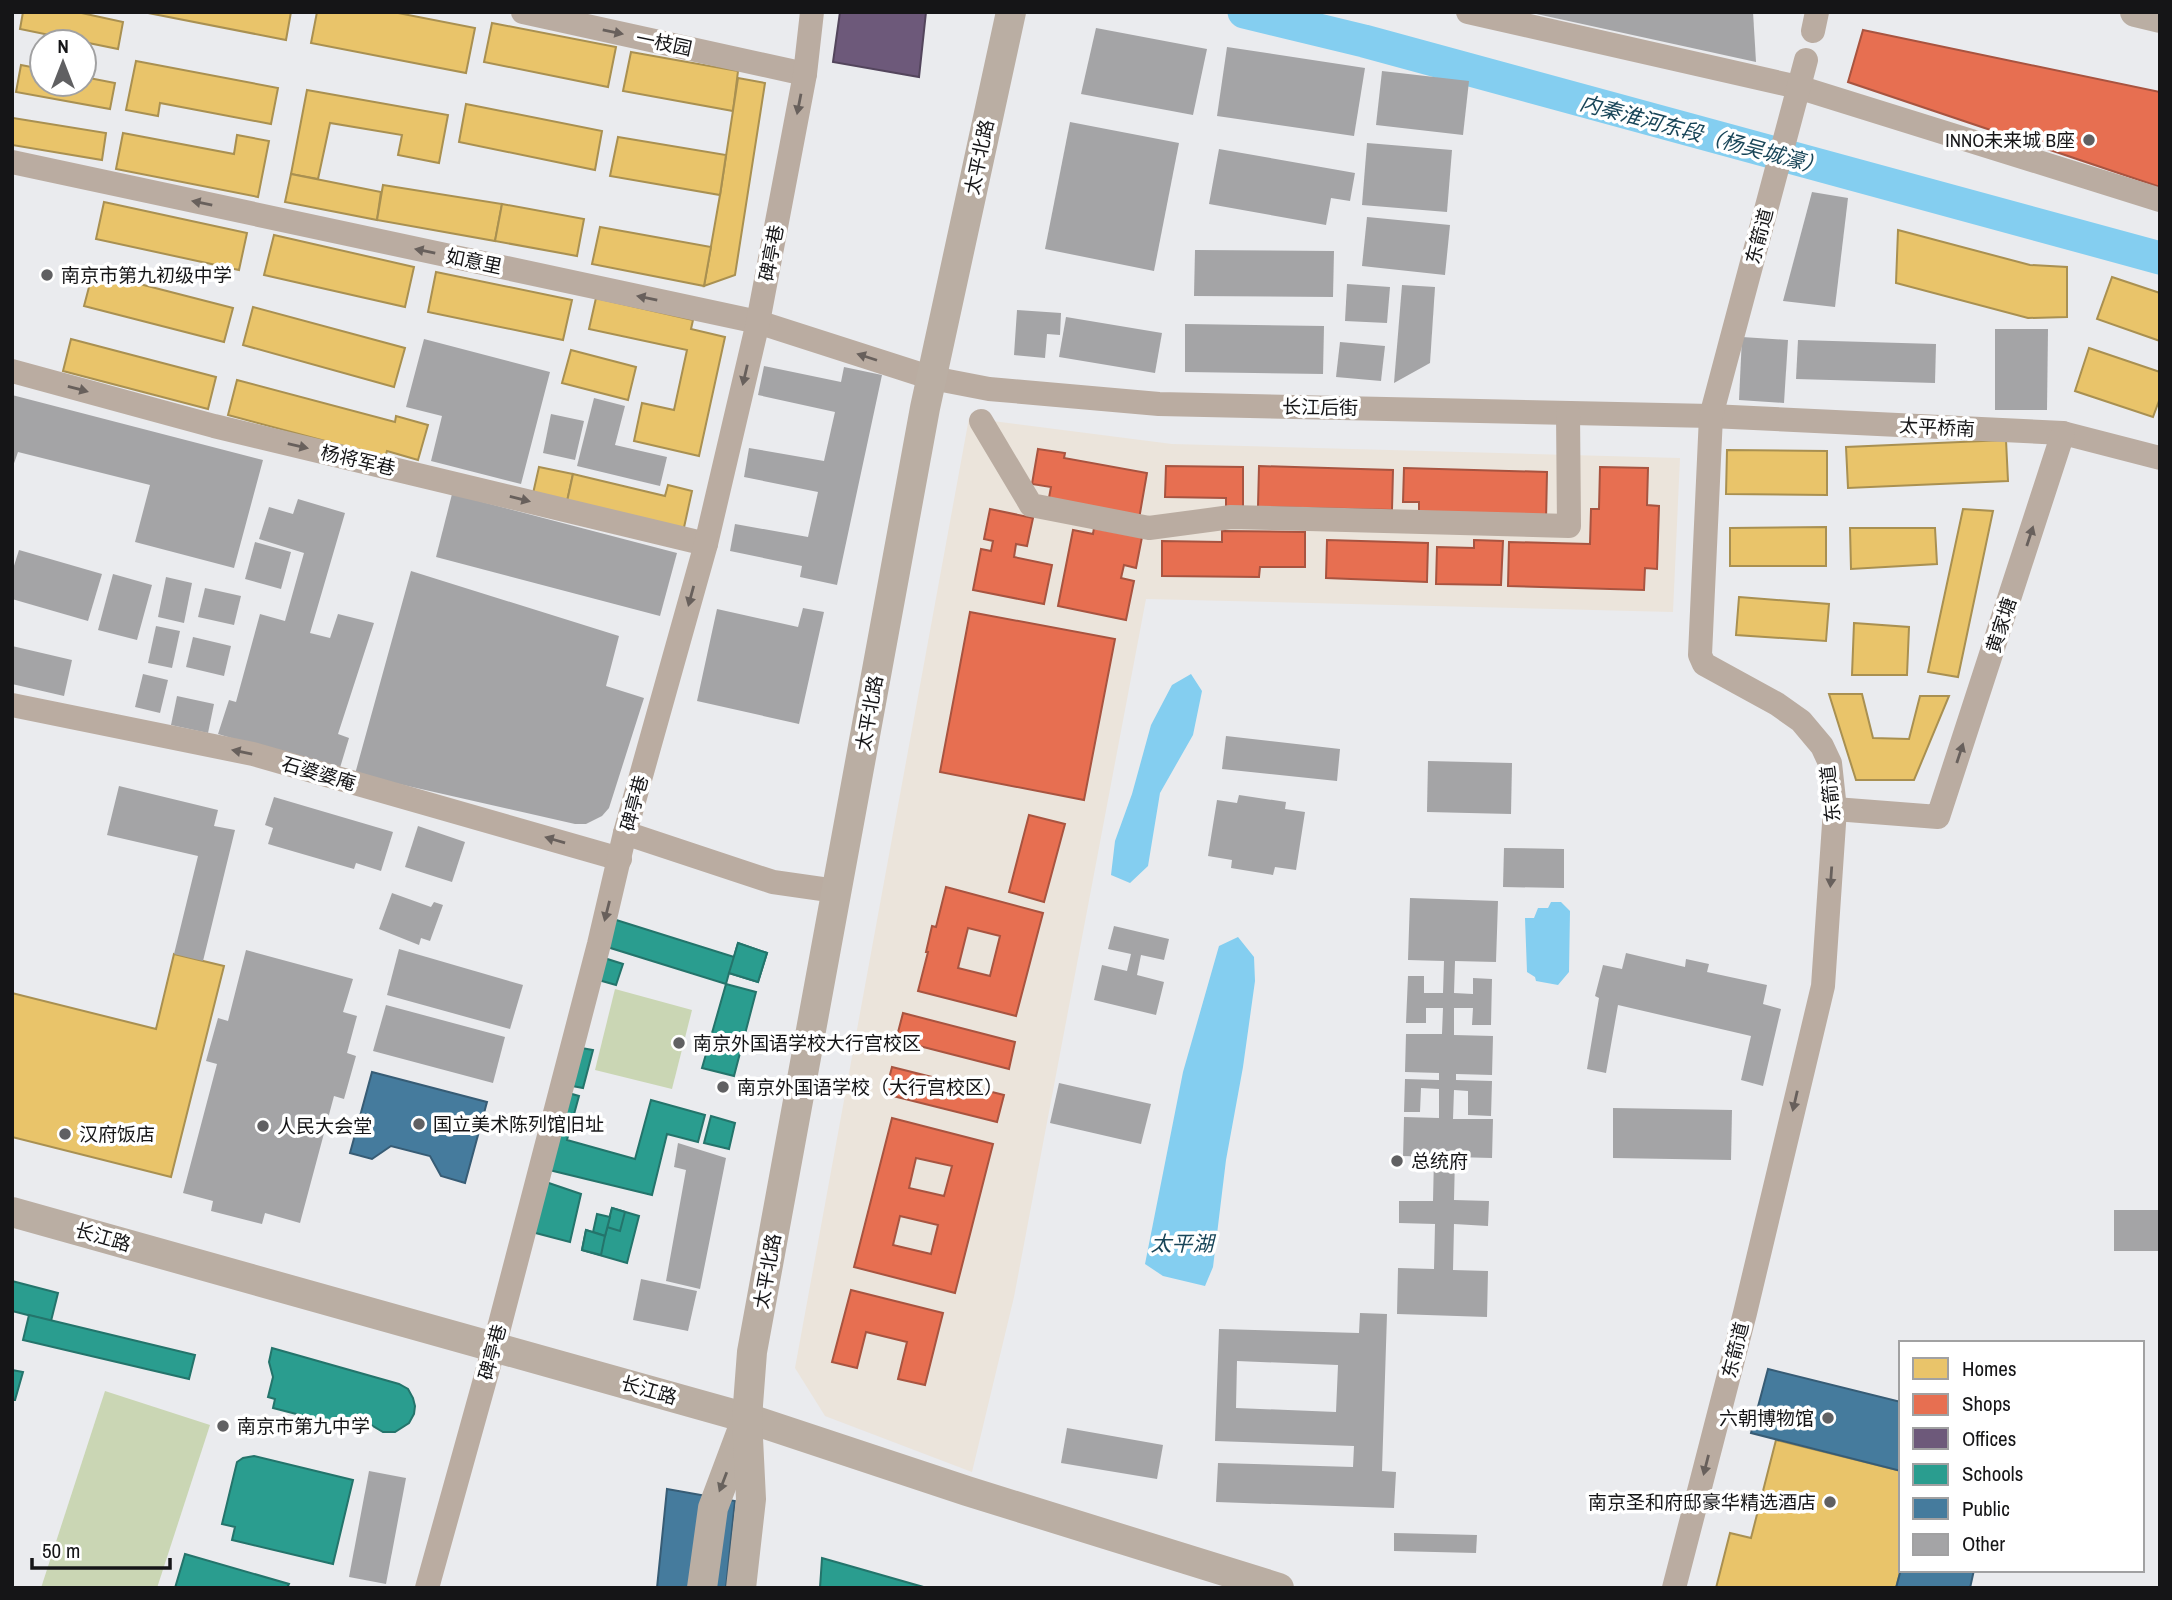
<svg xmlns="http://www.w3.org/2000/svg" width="2172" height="1600" font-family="'Archivo Narrow','Noto Sans SC',sans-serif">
<rect width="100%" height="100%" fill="#eaebee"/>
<path fill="#ebe4db" d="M969 418 1172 444 1680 458 1673 612 1146 599 1014 1297 972 1472 825 1416 795 1368Z"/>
<g fill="#cad6b4">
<path d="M615 989 692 1010 672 1089 595 1070Z"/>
<path d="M105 1391 210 1425 157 1588H41Z"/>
</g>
<g fill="#84cef0">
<path d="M1191 674 1202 691 1193 735 1160 793 1148 866 1130 883 1111 875 1115 841 1132 794 1151 725 1172 685Z"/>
<path d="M1551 902H1561L1570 911 1569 972 1558 985 1536 981 1535 977 1527 972 1525 918H1534L1538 908H1548Z"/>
<path d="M1238 937 1254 957 1255 981 1243 1067 1226 1160 1213 1267 1205 1286 1163 1276 1145 1264 1183 1072 1219 946Z"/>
</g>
<g fill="#e9c46a" stroke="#a99051" stroke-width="2">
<path d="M23 12H77L123 22 118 49 20 29Z"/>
<path d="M143 12H291L286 40Z"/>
<path d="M317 12H393L475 28 466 73 311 43Z"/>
<path d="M492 23 616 47 608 87 484 62Z"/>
<path d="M631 52 738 71 733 111 623 91Z"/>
<path d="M136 61 278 88 271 124 160 103 158 116 126 110Z"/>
<path d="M21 65 42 69V84H84V77L115 83 110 109 16 92Z"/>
<path d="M738 78 765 83 735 275 704 286 720 195Z"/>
<path d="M307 90 448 115 439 163 398 155 402 135 330 123 318 179 291 174Z"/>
<path d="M466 104 602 131 595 170 459 142Z"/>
<path d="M13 118 106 133 102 160 12 145Z"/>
<path d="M123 133 234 154 237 135 269 141 258 197 116 169Z"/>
<path d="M618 137 726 155 720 195 610 176Z"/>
<path d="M291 174 381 192 377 220 285 202Z"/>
<path d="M383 185 502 204 495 241 377 220Z"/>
<path d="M104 202 247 233 239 270 96 239Z"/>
<path d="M502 204 584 219 577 256 495 241Z"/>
<path d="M600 227 711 247 704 286 592 264Z"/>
<path d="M1898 230 2030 265 2067 267V317L2028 318 1896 283Z"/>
<path d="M274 235 414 267 405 307 264 275Z"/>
<path d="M93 272 233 308 224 342 84 306Z"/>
<path d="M436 272 572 300 563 340 428 312Z"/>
<path d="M2112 277 2160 293V341L2097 319Z"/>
<path d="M596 298 693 320 691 329 725 337 699 456 634 441 642 403 674 410 687 350 589 329Z"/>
<path d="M253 307 405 348 394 387 243 345Z"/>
<path d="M71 339 216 377 208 409 63 371Z"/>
<path d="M2089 348 2160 372V398L2153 417 2075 391Z"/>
<path d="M571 350 636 367 628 400 562 383Z"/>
<path d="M237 380 395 422 396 416 428 425 418 460 387 451 385 457 228 415Z"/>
<path d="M2006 440 2008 481 1848 488 1846 447Z"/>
<path d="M1727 450 1827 451V495L1726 494Z"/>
<path d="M539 467 573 474 566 506 532 498Z"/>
<path d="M573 474 665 496 668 485 692 491 683 532 566 506Z"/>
<path d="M1963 509 1993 511 1958 677 1928 672Z"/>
<path d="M1826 527V566H1730V528Z"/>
<path d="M1850 528H1935L1937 564 1851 569Z"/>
<path d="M1739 597 1829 604 1826 641 1736 635Z"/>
<path d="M1854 623 1909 627 1907 675H1852Z"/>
<path d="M1829 694H1862L1873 738 1909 739 1920 696H1949L1914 780H1856Z"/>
<path d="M174 954 224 966 171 1177 12 1137V993L156 1029Z"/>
<path d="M1776 1440 1901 1471V1569L1896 1588H1716L1730 1533 1751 1538Z"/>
</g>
<g fill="#e76f51" stroke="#a85440" stroke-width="2" fill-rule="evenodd">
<path d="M1863 30 2160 92V187L1848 82Z"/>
<path d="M1038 449 1065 453 1064 458 1147 473 1139 519 1048 503 1051 487 1032 484Z"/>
<path d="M1166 466 1243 467V509H1226V498L1165 497Z"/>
<path d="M1259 466 1393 470 1392 510 1258 507Z"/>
<path d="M1600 467 1648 468 1647 505 1659 506 1657 569 1645 568 1644 590 1508 586 1509 542 1590 544 1591 509H1599Z"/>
<path d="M1404 468 1547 472 1546 521 1419 517V502H1403Z"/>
<path d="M990 509 1033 518 1027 546 1016 544 1014 557 1052 565 1044 604 973 590 981 549 991 551 993 541 984 539Z"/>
<path d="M1094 528 1142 537 1136 568 1124 565 1121 578 1134 581 1126 620 1058 606 1073 530 1093 534Z"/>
<path d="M1222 531 1305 532V567H1260L1259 577 1162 576V541L1222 542Z"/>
<path d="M1327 540 1428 543 1427 582 1326 578Z"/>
<path d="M1474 540 1503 541 1501 585 1436 584 1437 547 1474 548Z"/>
<path d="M970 612 1115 639 1084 800 940 772Z"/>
<path d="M1029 815 1065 824 1044 902 1009 892Z"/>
<path d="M946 887 1043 913 1016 1016 918 991 928 952H926L932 926 936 927ZM968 928 1000 936 990 976 958 968Z"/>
<path d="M903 1013 1015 1042 1009 1069 896 1040Z"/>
<path d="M892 1067 1004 1095 997 1122 885 1094Z"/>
<path d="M892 1118 993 1144 955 1293 854 1267ZM916 1158 952 1166 944 1196 909 1188ZM900 1216 938 1225 931 1254 893 1245Z"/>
<path d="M851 1290 943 1313 925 1385 898 1379 907 1342 866 1332 857 1368 832 1362Z"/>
</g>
<path fill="#6d597a" stroke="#53455c" stroke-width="2" d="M840 12H926L919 77 833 62Z"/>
<g fill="#2a9d8f" stroke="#24746b" stroke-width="2">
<path d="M613 919 734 957 738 943 767 953 758 982 729 973 726 984 604 946Z"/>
<path d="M738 943 767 953 758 982 729 973Z"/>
<path d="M601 957 623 964 616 985 595 979Z"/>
<path d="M726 984 756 992 734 1076 702 1068Z"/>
<path d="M576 1047 593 1050 583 1088 567 1085Z"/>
<path d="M565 1092 579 1096 567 1140 635 1159 651 1100 705 1115 698 1142 667 1134 652 1195 545 1169Z"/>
<path d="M711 1116 735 1123 729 1149 704 1143Z"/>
<path d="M537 1179 581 1194 570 1242 524 1230Z"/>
<path d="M612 1208 639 1216 627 1263 582 1250 586 1230 605 1236Z"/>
<path d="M612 1208 625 1212 620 1231 607 1227Z"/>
<path d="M597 1214 610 1217 605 1236 593 1232Z"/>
<path d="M586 1230 605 1236 601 1255 582 1250Z"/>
<path d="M12 1281 58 1293 51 1321 12 1311Z"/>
<path d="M29 1315 195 1355 189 1379 23 1340Z"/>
<path d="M272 1348 399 1384 408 1389 413 1398 415 1406 414 1414 409 1423 395 1432H383L371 1425 362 1431 273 1408 275 1399 268 1397 273 1377 269 1362Z"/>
<path d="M12 1370 23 1372 15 1400H12Z"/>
<path d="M254 1456 353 1480 333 1564 232 1540 235 1527 222 1524 237 1462 243 1458Z"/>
<path d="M185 1554 289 1584 287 1588H175Z"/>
<path d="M822 1558 927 1588H820Z"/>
</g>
<g fill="#457b9d" stroke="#375c75" stroke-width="2">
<path d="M372 1072 487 1102 465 1183 441 1176 430 1156 391 1146 372 1159 350 1153Z"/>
<path d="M1768 1369 1901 1402V1471L1751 1433Z"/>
<path d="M667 1489 735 1501 726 1588H657Z"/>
<path d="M1901 1569V1570H1974L1970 1588H1896Z"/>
</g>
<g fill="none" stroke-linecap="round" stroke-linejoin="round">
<path stroke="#84cef0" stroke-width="33" d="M1244 12 1364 41 2160 258"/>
</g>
<g fill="#a4a4a6" fill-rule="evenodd">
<path d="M1532 12H1753L1756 62 1532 13Z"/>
<path d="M1096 28 1207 49 1193 115 1081 94Z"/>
<path d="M1227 47 1365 68 1354 136 1217 116Z"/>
<path d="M1382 71 1469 81 1463 135 1376 125Z"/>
<path d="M1070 122 1179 143 1154 271 1045 249Z"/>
<path d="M1367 143 1452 150 1447 212 1362 205Z"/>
<path d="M1219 149 1355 173 1350 201 1331 198 1326 225 1209 204Z"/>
<path d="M1812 192 1848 198 1835 307 1783 301Z"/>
<path d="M1367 217 1450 225 1445 275 1362 266Z"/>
<path d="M1195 250 1334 251 1333 297 1194 296Z"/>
<path d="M1347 284 1390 287 1387 323 1345 321Z"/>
<path d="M1402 285 1435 287 1430 363 1394 383Z"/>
<path d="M1017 310 1061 313 1060 335 1047 334 1045 358 1014 355Z"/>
<path d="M1066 317 1162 333 1155 373 1059 357Z"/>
<path d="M1185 324 1324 326 1323 374 1185 372Z"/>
<path d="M1995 329H2048L2047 410H1995Z"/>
<path d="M1742 337 1788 340 1784 403 1739 400Z"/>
<path d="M424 339 550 372 521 484 431 461 442 416 406 407Z"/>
<path d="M1798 340 1936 344 1935 383 1796 379Z"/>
<path d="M1340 342 1385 346 1381 381 1336 377Z"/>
<path d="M764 366 841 382 844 367 882 375 837 585 800 577 802 566 730 551 735 524 808 537 818 492 744 477 749 448 824 461 835 412 758 395Z"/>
<path d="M12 395 263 460 234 568 135 542 150 485 18 452 12 469Z"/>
<path d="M594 398 625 406 615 445 667 457 660 486 577 466Z"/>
<path d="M551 414 584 421 575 460 543 453Z"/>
<path d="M452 494 677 553 660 616 436 557Z"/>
<path d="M298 499 345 513 310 633 330 638 338 614 374 623 338 734 349 738 339 771 218 734 229 700 236 702 260 614 285 621 304 553 259 539 269 507 293 514Z"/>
<path d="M255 542 291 552 281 589 245 579Z"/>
<path d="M19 550 102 574 88 621 12 599V572Z"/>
<path d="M411 571 619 636 606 686 644 698 609 808 602 816 586 824H575L355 774Z"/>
<path d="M113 574 152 585 137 640 98 630Z"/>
<path d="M166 577 192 583 184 623 158 617Z"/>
<path d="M205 588 241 596 234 625 198 617Z"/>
<path d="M803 608 824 612 799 724 697 701 717 609 798 627Z"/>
<path d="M156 626 180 631 172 668 148 663Z"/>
<path d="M193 637 231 646 224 676 186 667Z"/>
<path d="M12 646 72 660 64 696 12 684Z"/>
<path d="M143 674 168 680 160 713 135 707Z"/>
<path d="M177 696 214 704 208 733 171 725Z"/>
<path d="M1226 736 1340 749 1337 781 1222 769Z"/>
<path d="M1428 761 1512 763 1511 814 1427 812Z"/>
<path d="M119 786 218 810 214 826 235 830 203 961 174 954 198 856 107 835Z"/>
<path d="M1239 795 1286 802 1285 809 1305 812 1296 870 1275 867 1273 875 1231 868 1232 860 1208 856 1217 800 1237 803Z"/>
<path d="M274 797 393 832 381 871 356 863 354 869 268 844 273 828 265 825Z"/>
<path d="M418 826 465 842 452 882 405 867Z"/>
<path d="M1504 848 1564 849V888L1503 887Z"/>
<path d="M392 893 431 907 434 902 443 905 430 941 421 938 419 945 379 929Z"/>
<path d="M1410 898 1498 901 1496 962 1455 961 1454 993 1473 994V978L1492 979 1491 1025H1472L1473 1008H1454V1035L1493 1036 1492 1075 1456 1074V1080L1492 1081 1491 1116 1468 1115V1091L1454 1090 1453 1119H1493L1492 1158 1455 1157 1454 1200 1489 1201 1488 1226 1454 1224 1453 1270 1488 1271 1487 1317 1397 1314 1398 1268 1434 1269 1435 1224 1399 1223V1201H1433L1434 1157 1403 1156 1404 1117 1439 1118V1089L1421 1088 1420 1112H1404L1405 1079 1439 1080V1073L1405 1072 1406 1034H1442L1443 1008H1426V1023H1406L1408 976H1424V993H1443L1444 961 1408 960Z"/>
<path d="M1114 926 1169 939 1164 960 1141 955 1137 975 1164 982 1156 1015 1094 1000 1102 965 1127 971 1131 954 1108 949Z"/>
<path d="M399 949 523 985 510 1029 387 995Z"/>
<path d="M246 950 353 979 343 1012 357 1016 347 1053 356 1056 344 1099 334 1096 300 1223 265 1213 262 1224 211 1211 213 1201 183 1193 217 1064 206 1061 218 1018 228 1021Z"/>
<path d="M1626 953 1685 967 1686 959 1709 964 1707 972 1767 985 1763 1004 1781 1009 1763 1086 1741 1080 1751 1036 1618 1005 1606 1073 1587 1069 1599 998 1595 996 1603 965 1622 969Z"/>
<path d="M386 1005 505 1037 493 1083 373 1051Z"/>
<path d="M1059 1083 1151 1104 1141 1144 1050 1123Z"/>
<path d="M1613 1108 1732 1110 1731 1160 1613 1158Z"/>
<path d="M678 1143 726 1158 700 1289 666 1281 686 1170 674 1167Z"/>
<rect x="2114" y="1210" width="46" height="41"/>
<path d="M641 1279 697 1291 688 1331 633 1320Z"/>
<path d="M1360 1313 1387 1314 1382 1471 1396 1472 1394 1508 1216 1502 1218 1463 1353 1467 1354 1446 1215 1441 1219 1329 1359 1333ZM1237 1361 1338 1365 1336 1412 1236 1408Z"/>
<path d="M1067 1428 1163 1445 1157 1479 1061 1463Z"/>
<path d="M369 1471 406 1478 386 1584 349 1577Z"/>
<path d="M1394 1533 1477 1535 1476 1553 1394 1551Z"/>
</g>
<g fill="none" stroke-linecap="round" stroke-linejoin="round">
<g stroke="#baaca1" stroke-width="24">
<path d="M523 12 805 74"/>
<path d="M1468 12 1798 87 2160 200"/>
<path d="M1813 31 1817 12"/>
<path d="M12 162 758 322 932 378 989 389 1159 404 1711 416 2063 433 2160 458"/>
<path d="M12 371 214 426 706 544"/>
<path d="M981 421 1031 505 1149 528 1231 517 1569 526 1568 413"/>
<path d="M12 705 253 754 620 859"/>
<path d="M1835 809 1938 817 2063 433"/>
<path d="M625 833 773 882 836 891"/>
<path d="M427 1588 494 1347 599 944 625 833 706 544 758 322 805 74 812 12"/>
<path d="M1674 1588 1745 1313 1823 986 1835 809 1830 763 1822 746 1801 721 1777 704 1704 664 1700 655 1711 416 1806 60"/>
</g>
<g stroke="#baaea3" stroke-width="30">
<path d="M2135 12 2160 18"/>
<path d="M12 1212 747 1418 967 1491 1279 1588"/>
<path d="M702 1588 713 1508 743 1428"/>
<path d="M741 1588 751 1499 747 1418 752 1352 925 408 1011 12"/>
</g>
</g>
<defs><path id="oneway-solid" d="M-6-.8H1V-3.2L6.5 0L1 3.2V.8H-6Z" transform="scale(1.75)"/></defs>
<g fill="#68605c">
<use href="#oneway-solid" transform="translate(613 32) rotate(12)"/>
<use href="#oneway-solid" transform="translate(799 104) rotate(101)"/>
<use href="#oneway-solid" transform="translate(202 203) rotate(-168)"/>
<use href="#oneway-solid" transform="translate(425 251) rotate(-168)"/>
<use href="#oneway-solid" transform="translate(647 298) rotate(-168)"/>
<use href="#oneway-solid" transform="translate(867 357) rotate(-162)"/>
<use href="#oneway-solid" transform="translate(745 375) rotate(103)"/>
<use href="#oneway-solid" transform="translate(78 389) rotate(15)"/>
<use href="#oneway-solid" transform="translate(298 446) rotate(13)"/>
<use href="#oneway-solid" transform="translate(520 499) rotate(14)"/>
<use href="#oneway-solid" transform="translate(2030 536) rotate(-72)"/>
<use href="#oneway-solid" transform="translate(691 596) rotate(105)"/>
<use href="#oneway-solid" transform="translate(242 752) rotate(-168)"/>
<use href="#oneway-solid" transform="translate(1960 753) rotate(-72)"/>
<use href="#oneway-solid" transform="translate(555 840) rotate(-164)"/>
<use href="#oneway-solid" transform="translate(1831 877) rotate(94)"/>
<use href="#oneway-solid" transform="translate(607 911) rotate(104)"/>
<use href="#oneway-solid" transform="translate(1795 1101) rotate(103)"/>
<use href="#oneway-solid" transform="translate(1706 1465) rotate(104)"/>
</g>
<use fill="#68625d" href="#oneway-solid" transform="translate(723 1482) rotate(111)"/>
<g fill="#606062" stroke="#fff" stroke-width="2.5">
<circle cx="2089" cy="140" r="7"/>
<circle cx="47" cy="275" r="7"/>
<circle cx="679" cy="1043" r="7"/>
<circle cx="723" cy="1087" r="7"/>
<circle cx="419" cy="1124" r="7"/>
<circle cx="263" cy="1126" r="7"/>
<circle cx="65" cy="1134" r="7"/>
<circle cx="1397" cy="1161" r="7"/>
<circle cx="1828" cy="1418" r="7"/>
<circle cx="223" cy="1426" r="7"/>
<circle cx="1830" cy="1502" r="7"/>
</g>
<g text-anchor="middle" stroke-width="7" stroke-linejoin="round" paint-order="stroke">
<g font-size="19" fill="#151517" stroke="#fff">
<text transform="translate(664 43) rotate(12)" y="7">一枝园</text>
<text transform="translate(979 157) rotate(-78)" y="7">太平北路</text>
<text transform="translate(1759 236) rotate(-75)" y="7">东箭道</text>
<text transform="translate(771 253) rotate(-79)" y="7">碑亭巷</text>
<text transform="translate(474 261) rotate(12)" y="7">如意里</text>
<text transform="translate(1320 407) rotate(1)" y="7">长江后街</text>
<text transform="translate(1937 427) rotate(3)" y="7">太平桥南</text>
<text transform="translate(358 460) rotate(13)" y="7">杨将军巷</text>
<text transform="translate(2001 625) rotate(-72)" y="7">黄家塘</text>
<text transform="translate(869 713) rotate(-80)" y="7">太平北路</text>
<text transform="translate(319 773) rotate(16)" y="7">石婆婆庵</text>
<text transform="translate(1830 794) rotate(-96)" y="7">东箭道</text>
<text transform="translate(634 803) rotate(-75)" y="7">碑亭巷</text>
<text transform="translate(103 1237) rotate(16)" y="7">长江路</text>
<text transform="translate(767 1271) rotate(-80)" y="7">太平北路</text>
<text transform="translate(1735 1350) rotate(-76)" y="7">东箭道</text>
<text transform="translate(492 1352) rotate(-75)" y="7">碑亭巷</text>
<text transform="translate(649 1390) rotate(16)" y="7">长江路</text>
</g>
<g font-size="19" fill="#151517" stroke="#fff" text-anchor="start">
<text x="2075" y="147" text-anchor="end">INNO未来城 B座</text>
<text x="61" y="282">南京市第九初级中学</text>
<text x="693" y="1050">南京外国语学校大行宫校区</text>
<text x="737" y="1094">南京外国语学校（大行宫校区）</text>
<text x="433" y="1131">国立美术陈列馆旧址</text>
<text x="277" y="1133">人民大会堂</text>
<text x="79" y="1141">汉府饭店</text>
<text x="1411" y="1168">总统府</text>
<text x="1814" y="1425" text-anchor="end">六朝博物馆</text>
<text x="237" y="1433">南京市第九中学</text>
<text x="1816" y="1509" text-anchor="end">南京圣和府邸豪华精选酒店</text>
</g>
<g font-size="21" font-style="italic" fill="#184558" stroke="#fff">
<text transform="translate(1702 135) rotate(15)" y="7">内秦淮河东段（杨吴城濠）</text>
<text x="1182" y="1251">太平湖</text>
</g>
</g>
<rect width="2172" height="1600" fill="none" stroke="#151517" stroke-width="28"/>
<rect x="1899" y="1341" width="245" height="231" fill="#ffffff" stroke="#a1a1a2" stroke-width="2"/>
<rect x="1913" y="1358" width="35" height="21" fill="#e9c46a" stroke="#a1a1a2" stroke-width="2"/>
<text x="1962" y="1376" font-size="21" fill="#151517">Homes</text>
<rect x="1913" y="1394" width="35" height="21" fill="#e76f51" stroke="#a1a1a2" stroke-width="2"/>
<text x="1962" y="1411" font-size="21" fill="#151517">Shops</text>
<rect x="1913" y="1428" width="35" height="21" fill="#6d597a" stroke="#a1a1a2" stroke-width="2"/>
<text x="1962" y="1446" font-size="21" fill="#151517">Offices</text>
<rect x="1913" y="1464" width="35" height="21" fill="#2a9d8f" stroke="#a1a1a2" stroke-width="2"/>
<text x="1962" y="1481" font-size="21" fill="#151517">Schools</text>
<rect x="1913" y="1498" width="35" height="21" fill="#457b9d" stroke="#a1a1a2" stroke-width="2"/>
<text x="1962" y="1516" font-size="21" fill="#151517">Public</text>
<rect x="1913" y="1534" width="35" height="21" fill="#a4a4a6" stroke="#a1a1a2" stroke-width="2"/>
<text x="1962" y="1551" font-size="21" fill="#151517">Other</text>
<g transform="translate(63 63)"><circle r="33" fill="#ffffff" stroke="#a1a1a2" stroke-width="2"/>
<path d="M0-5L12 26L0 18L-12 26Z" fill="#606062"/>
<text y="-10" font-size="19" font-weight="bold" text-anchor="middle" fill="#151517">N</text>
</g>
<path d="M32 1558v10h138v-10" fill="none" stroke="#151517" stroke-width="3.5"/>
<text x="42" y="1558" font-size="21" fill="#151517" stroke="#ffffff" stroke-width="5" paint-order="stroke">50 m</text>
</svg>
